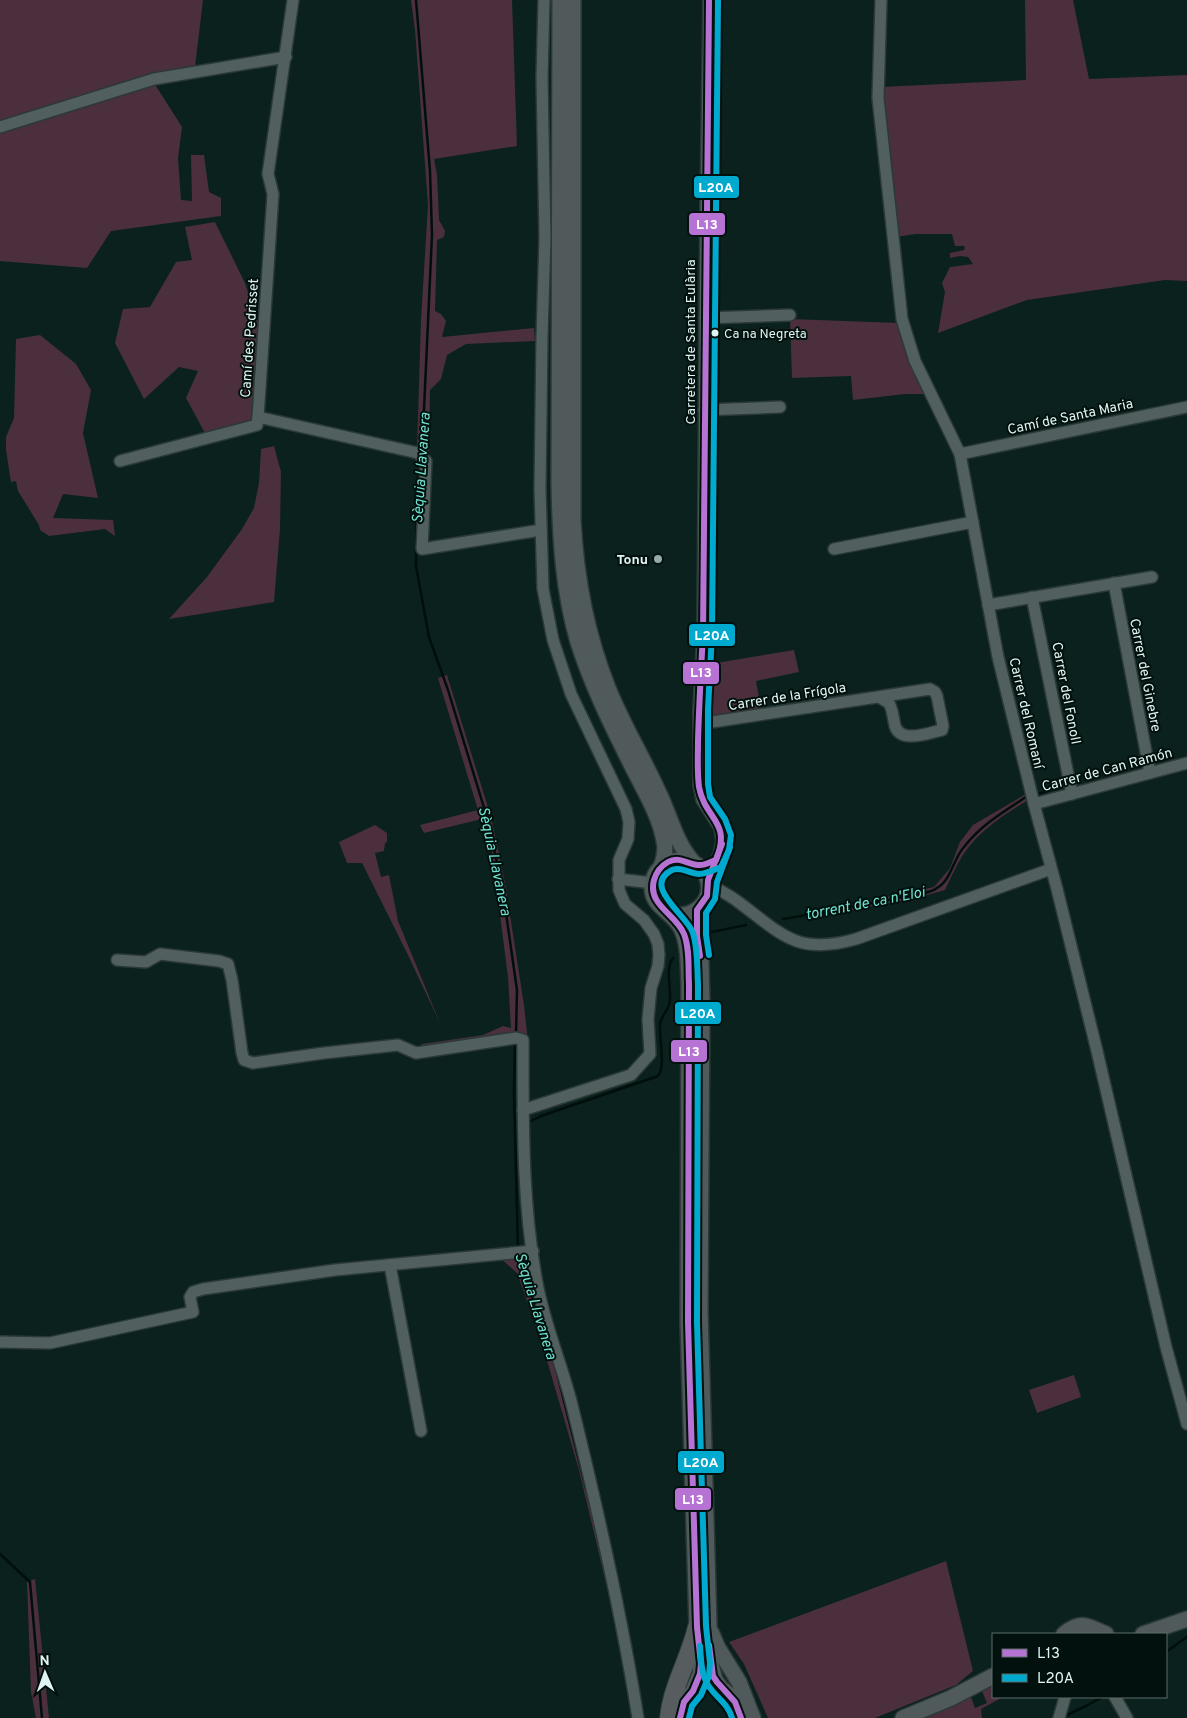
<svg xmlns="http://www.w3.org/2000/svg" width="1187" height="1718" font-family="Overpass,sans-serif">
<rect width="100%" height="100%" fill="#0a211e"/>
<g fill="#4b2f3c">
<path d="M0 0H203L195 67 0 123Z"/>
<path d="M411 0H512L517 146 434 159 437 175 439 220 445 231 444 237 437 240 435 311 441 314 446 321 442 337 534 328 535 341 466 344 447 355 441 379 430 390 429 458 417 449 421 320 428 205 415 30Z"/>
<path d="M1025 0H1073L1089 79 1187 75V281L1165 280 1027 300 938 333 945 292 942 283 950 267 973 264 968 257 960 256 950 258V253L964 250 965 248 964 246H955L952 234H916L895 237 880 87 1026 80Z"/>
<path d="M154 83 182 127 178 158 181 200 192 201 191 155H204L209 192 221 198V216L111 231 87 268 0 261V130Z"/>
<path d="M215 222 245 283 260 329 254 422 206 435 186 398 198 371 179 367 144 399 115 343 123 309 150 307 176 262 192 260 185 227Z"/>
<path d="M790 319 899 323 927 394H905L853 400 851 376 792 378Z"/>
<path d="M40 335 76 364 91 390 83 433 98 498 63 494 53 518 113 520 115 536 105 529 49 536 40 530 39 525 18 491 16 481 11 482 6 450V437L14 418 16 339Z"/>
<path d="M274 446 281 472 280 529 274 602 169 619 207 577 242 529 254 508 259 483 261 449Z"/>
<path d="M794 650 799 672 756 681 761 708 710 716V664Z"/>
<path d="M447 675 491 817 505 883 524 1005 528 1042 520 1032 422 1049V1044L483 1035 503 1026 511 1028 508 977 492 853 482 819 424 833 420 825 478 810 438 678Z"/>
<path d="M1026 794 1028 800C1005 814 981 829 965 852 957 863 951 878 945 890L917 898 851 910 850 905 934 887 950 868 960 842 973 825Z"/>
<path d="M375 825 387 833V842L385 843 384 851 375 853 381 877 389 875 398 921 440 1023 407 953 362 863H347L339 842Z"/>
<path d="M531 1254 611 1581 626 1678 611 1604 579 1470 541 1340 517 1273 499 1257Z"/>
<path d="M1074 1375 1081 1397 1037 1413 1029 1390Z"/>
<path d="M946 1561 973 1671 956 1685 875 1718H768L744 1664 729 1642Z"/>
<path d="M35 1579 49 1718H36L31 1692 27 1582Z"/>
<path d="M993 1686V1697H1003L981 1709 982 1718H923L971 1697 975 1708 987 1703 982 1691Z"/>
</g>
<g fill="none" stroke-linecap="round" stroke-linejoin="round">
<g stroke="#010f0c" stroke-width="2.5">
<path d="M416 0 430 171 432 235 422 453"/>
<path d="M421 461 417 483 416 566 429 637 448 690 489 824 503 892 517 990 516 1034"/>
<path d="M1034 795 1045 792"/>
<path d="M783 919C826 911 869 905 911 895 919 894 931 893 937 888 952 879 953 859 964 847 981 825 1003 812 1026 797"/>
<path d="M712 932 746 925"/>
<path d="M515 1042 514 1093 518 1249"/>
<path d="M531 1121 541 1116 658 1076C666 1066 659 1038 660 1025 660 1016 670 1010 670 1000 671 988 665 968 673 958"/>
<path d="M519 1257 543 1330"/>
<path d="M557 1373 586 1489"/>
<path d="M0 1554 30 1582 42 1718"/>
<path d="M1166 1652 1187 1637"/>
<path d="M1067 1715 1086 1706 1102 1697"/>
</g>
<g stroke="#2b3937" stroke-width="14">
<g id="minor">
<path d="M293 0 268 174 273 194 258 417 418 453 426 461 422 549 541 530"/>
<path d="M881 0 878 98 902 319 915 361 960 454 998 657 1034 804 1057 889 1097 1051 1166 1347 1187 1424"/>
<path d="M0 127 154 79 286 57"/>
<path d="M705 318 790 315"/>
<path d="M704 410 780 407"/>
<path d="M960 454 1187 407"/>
<path d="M120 461 257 425 258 417"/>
<path d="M834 549 973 522"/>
<path d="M1114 583 1150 773"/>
<path d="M1032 597 1072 794"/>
<path d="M988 605 1152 577"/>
<path d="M699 724 930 689 935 692 937 696 943 726 942 730C928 733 901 744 895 726 893 718 893 710 889 703L879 697"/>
<path d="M1034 804 1187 763"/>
<path d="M618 879 653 883"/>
<path d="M708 880 719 855 722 841 720 828 702 800 699 785V709L703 634 706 211 709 0"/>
<path d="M708 882C717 890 728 894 737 901 782 934 796 956 856 939L1051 869"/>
<path d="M117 960 146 962 160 954 219 961 228 964 232 980 242 1053 244 1060 253 1063 324 1053 398 1045 416 1053 516 1038 523 1040C523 1123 522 1207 538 1288 546 1327 561 1363 571 1401 597 1506 621 1611 638 1718"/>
<path d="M523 1110 631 1075 650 1054 648 1019 651 988 658 966 659 955 658 944 654 934 644 920 625 904 619 890V860L628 839 629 822 626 809 571 694 553 640 543 589 540 489 542 337 545 238 542 78 544 0"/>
<path d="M390 1265 421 1431"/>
<path d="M0 1342 50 1343 193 1312 190 1297 193 1292 203 1289 335 1270 533 1251"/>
<path d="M1115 1697 1127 1718"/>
<path d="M1059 1718 1065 1697"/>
</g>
</g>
<g stroke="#2b3937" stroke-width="18">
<g id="major">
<path d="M560 0 559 484C560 537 563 591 578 642 592 686 612 726 633 768 644 790 660 816 664 841 666 850 664 859 661 867"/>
<path d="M573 0V520C576 578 586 633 608 688 622 723 642 756 658 791 670 815 675 842 693 862"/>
<path d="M697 910 696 925 701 962 702 1004 700 1310 710 1660 715 1680 721 1688 732 1697 736 1704 741 1718"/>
<path d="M670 914C690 919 713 905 708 881 701 851 654 854 652 886 651 907 672 911 681 928 689 944 688 966 689 984L688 1322 697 1627 701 1664 700 1674 693 1691 684 1702 680 1718"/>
<path d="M711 1632 718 1648 739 1682 753 1718"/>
<path d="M1064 1634C1082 1619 1088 1627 1106 1634"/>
<path d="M1143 1634 1187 1619"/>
<path d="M903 1718 951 1698 993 1676"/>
</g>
</g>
<g stroke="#2b3937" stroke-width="20">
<path id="highway" d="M669 1718C672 1686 690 1658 697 1627"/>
</g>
<use href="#minor" stroke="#51605e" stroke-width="11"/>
<use href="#major" stroke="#505a5a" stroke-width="15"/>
<use href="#highway" stroke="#575d5f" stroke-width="18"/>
<g stroke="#02100e" stroke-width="10">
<g id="bus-1">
<path d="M700 956 697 936V910L707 896 708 880 722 844"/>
<path d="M709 1645 713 1676 717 1682 735 1702 741 1718"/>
<path d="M680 1718 684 1702 693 1691 700 1674 701 1664 697 1627 688 1322 689 984C688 968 690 949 684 934 676 914 647 905 654 880 656 873 661 866 668 862 679 856 687 864 698 865 704 866 710 862 716 860 732 821 705 820 699 787 697 772 698 756 698 741 699 705 701 670 703 634L709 0"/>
</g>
</g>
<g stroke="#02100e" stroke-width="10">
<g id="bus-2">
<path d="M709 955 706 935V913L715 899 717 882 730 847"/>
<path d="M700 1646C701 1659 701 1674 708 1685 716 1698 728 1703 732 1718"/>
<path d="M689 1718 692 1706 701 1695 709 1676 710 1663 706 1626 697 1322 698 984C697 967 698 949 693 933 687 915 641 886 672 870 681 866 690 874 699 874 706 874 714 870 721 867L729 850 731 835 725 819 710 797 708 784V709L712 634 718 0"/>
</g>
</g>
<use href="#bus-1" stroke="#b673d3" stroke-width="6"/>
<use href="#bus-2" stroke="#00a9ce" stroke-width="6"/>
</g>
<circle fill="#e0f5f1" stroke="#02100e" stroke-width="2" cx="715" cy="333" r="4.5"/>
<circle fill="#95aba7" stroke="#02100e" stroke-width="2" cx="658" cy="559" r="5"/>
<g text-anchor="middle" stroke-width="4" stroke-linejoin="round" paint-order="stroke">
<g font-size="13" fill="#e0f5f1" stroke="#02100e" text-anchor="start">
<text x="724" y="338">Ca na Negreta</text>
</g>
<g font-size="14" fill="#e0f5f1" stroke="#02100e">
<text transform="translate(249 338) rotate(-86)" y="5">Camí des Pedrisset</text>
<text transform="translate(690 342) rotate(-90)" y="5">Carretera de Santa Eulària</text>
<text transform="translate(1070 416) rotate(-12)" y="5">Camí de Santa Maria</text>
<text transform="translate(1146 675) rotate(79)" y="5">Carrer del Ginebre</text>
<text transform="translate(1067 693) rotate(79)" y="5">Carrer del Fonoll</text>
<text transform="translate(787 696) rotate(-9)" y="5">Carrer de la Frígola</text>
<text transform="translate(1027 713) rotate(77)" y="5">Carrer del Romaní</text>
<text transform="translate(1107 769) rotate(-15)" y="5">Carrer de Can Ramón</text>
</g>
<g font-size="14" font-weight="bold" fill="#e0f5f1" stroke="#02100e" text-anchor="end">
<text x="648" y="564">Tonu</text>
</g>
<g font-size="15" font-style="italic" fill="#70e4d3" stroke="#02100e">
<text transform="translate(421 468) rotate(-86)" y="5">Sèquia Llavanera</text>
<text transform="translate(495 861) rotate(78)" y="5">Sèquia Llavanera</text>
<text transform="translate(865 903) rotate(-11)" y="5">torrent de ca n'Eloi</text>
<text transform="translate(536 1306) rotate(73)" y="5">Sèquia Llavanera</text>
</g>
</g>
<g stroke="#02100e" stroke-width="2">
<rect x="693" y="175" width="47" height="24" rx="5" fill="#00a9ce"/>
<rect x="688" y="212" width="38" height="24" rx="5" fill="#b673d3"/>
<rect x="688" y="623" width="48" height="24" rx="5" fill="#00a9ce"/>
<rect x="682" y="661" width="38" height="24" rx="5" fill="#b673d3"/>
<rect x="674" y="1001" width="48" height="24" rx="5" fill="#00a9ce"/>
<rect x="670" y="1039" width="38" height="24" rx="5" fill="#b673d3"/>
<rect x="677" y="1450" width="48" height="24" rx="5" fill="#00a9ce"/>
<rect x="674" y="1487" width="38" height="24" rx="5" fill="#b673d3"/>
</g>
<g font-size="14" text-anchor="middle" font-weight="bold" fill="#fff">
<text x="716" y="192">L20A</text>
<text x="707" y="229">L13</text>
<text x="712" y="640">L20A</text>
<text x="701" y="677">L13</text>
<text x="698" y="1018">L20A</text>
<text x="689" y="1056">L13</text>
<text x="701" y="1467">L20A</text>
<text x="693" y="1504">L13</text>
</g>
<rect x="992" y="1633" width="175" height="65" fill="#02100e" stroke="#5b6c69"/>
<rect x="1002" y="1649" width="25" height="8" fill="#b673d3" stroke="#5b6c69"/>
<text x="1037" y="1658" font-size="15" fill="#e0f5f1">L13</text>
<rect x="1002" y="1674" width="25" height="8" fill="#00a9ce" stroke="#5b6c69"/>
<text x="1037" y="1683" font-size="15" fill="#e0f5f1">L20A</text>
<g transform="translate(45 1673) rotate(358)" stroke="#02100e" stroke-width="4" paint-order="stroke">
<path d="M0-4L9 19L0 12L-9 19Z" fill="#e0f5f1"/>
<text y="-8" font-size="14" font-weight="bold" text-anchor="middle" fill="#e0f5f1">N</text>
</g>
</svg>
